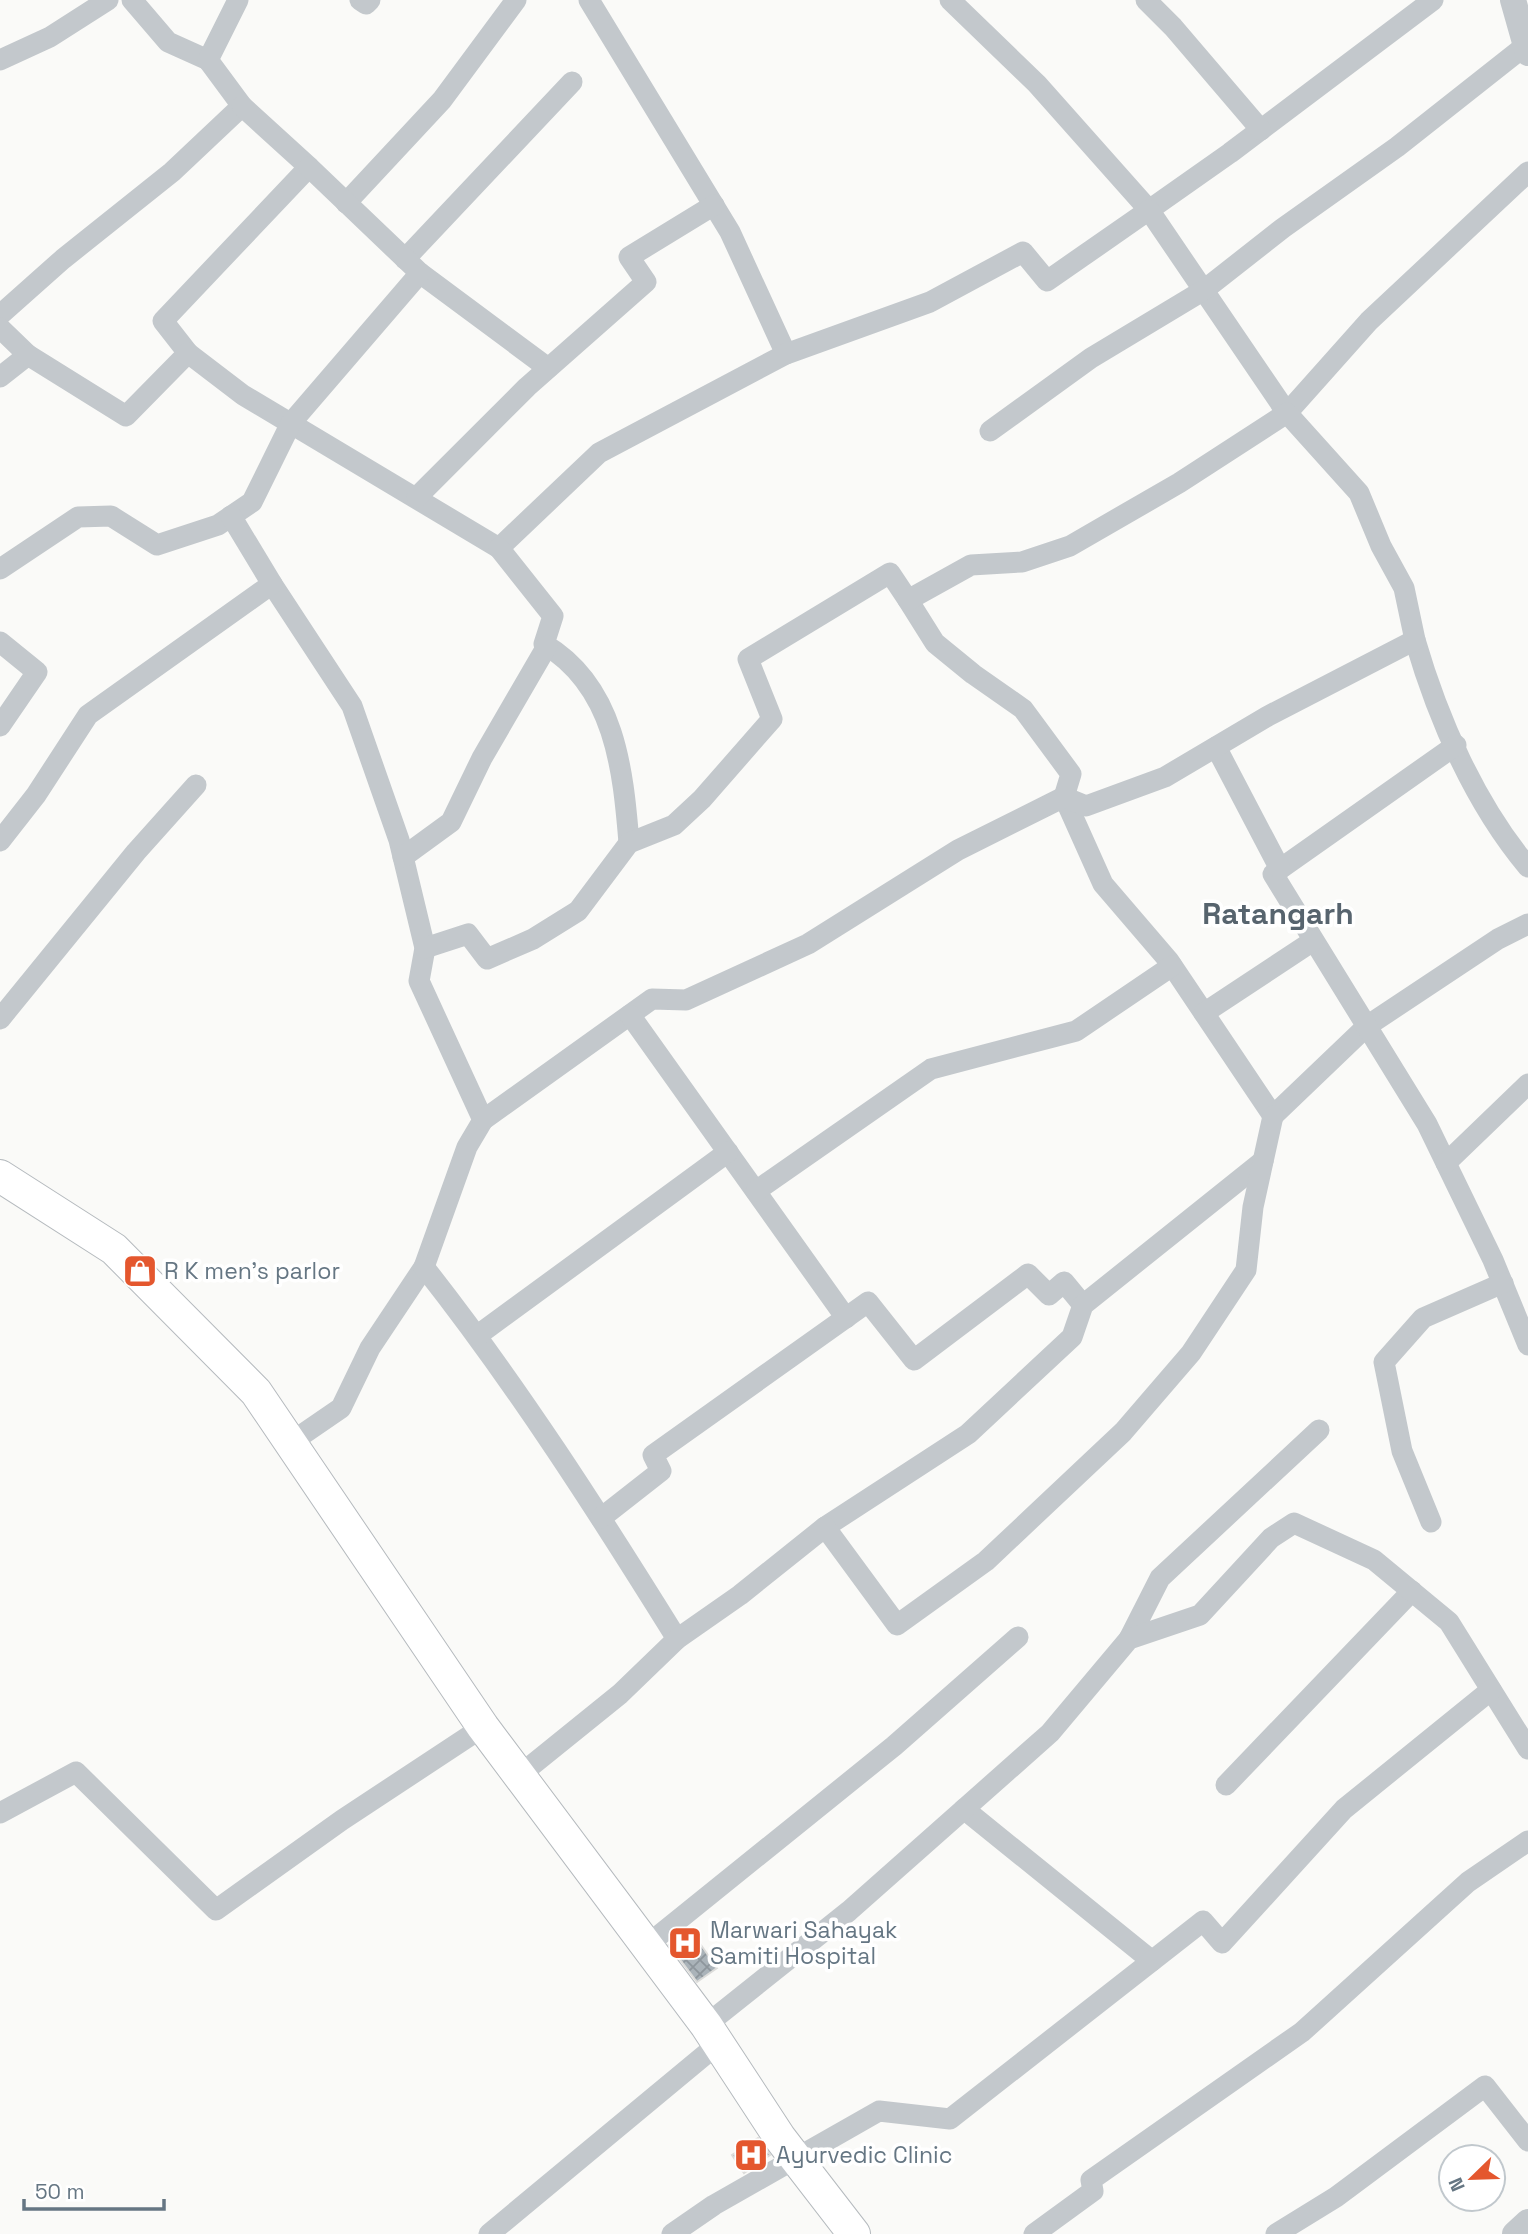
<svg xmlns="http://www.w3.org/2000/svg" width="1528" height="2234" font-family="'Space Grotesk',sans-serif">
<defs>
<pattern id="building-cross-hatch" width="8" height="8" patternUnits="userSpaceOnUse" patternTransform="scale(1.75)"><rect width="8" height="8" fill="#aab3b9"/><path d="M0 0l8 8M0 8l8-8" fill="none" stroke="#8e969c"/></pattern>
</defs>
<rect width="100%" height="100%" fill="#fafaf8"/>
<g fill="url(#building-cross-hatch)" stroke="#dcdcda" stroke-width="2">
<path d="M689 1928 717 1968 697 1982 669 1945Z"/>
<path d="M758 2138 770 2155 744 2173 732 2155Z"/>
</g>
<g fill="none" stroke-linecap="round" stroke-linejoin="round">
<g stroke="#b5babe" stroke-width="34">
<path id="primary" d="M0 1176 114 1249 256 1392 483 1727 706 2025 780 2138 854 2234"/>
</g>
<g stroke="#c3c8cc" stroke-width="21">
<path d="M132 0 168 42 208 60"/>
<path d="M360 0 366 4 370 0"/>
<path d="M589 0 730 232 786 354"/>
<path d="M950 0 1037 84 1149 210 1230 153 1433 0"/>
<path d="M1146 0 1173 27 1261 130"/>
<path d="M0 60 50 37 108 0"/>
<path d="M346 203 442 100 516 0"/>
<path d="M405 259 572 82"/>
<path d="M420 273 548 368"/>
<path d="M0 315 63 259 172 172 242 106 208 60 238 0"/>
<path d="M0 328 28 355 0 377"/>
<path d="M188 353 163 321 309 167 242 106"/>
<path d="M28 355 126 416 188 353 243 395 499 548 599 453 786 354 930 302 1023 252 1047 281 1149 210 1287 413 1369 321 1528 172"/>
<path d="M990 431 1091 358 1204 290 1283 228 1397 147 1525 46"/>
<path d="M417 497 527 387 646 282 629 257 714 205"/>
<path d="M499 548 553 616 544 644C615 686 623 769 629 843"/>
<path d="M0 569 78 517 111 516 157 545 218 525 252 502 291 423 420 273 309 167"/>
<path d="M272 584 352 706 399 840 425 948 419 981 483 1120 467 1147 424 1267 370 1348 341 1408 290 1443"/>
<path d="M908 600 935 643 973 674 1023 709 1071 774 1064 797 1103 884 1169 961 1273 1116 1367 1026 1498 939 1528 924"/>
<path d="M1415 640C1438 719 1475 804 1528 867"/>
<path d="M0 642 37 672 0 726"/>
<path d="M1456 745 1273 874 1427 1124 1493 1260 1528 1345"/>
<path d="M1216 747 1280 869"/>
<path d="M0 841 36 795 88 715 272 584 231 516"/>
<path d="M403 857 451 822 482 758 547 646"/>
<path d="M425 948 468 934 487 959 533 939 578 911 629 843 674 825 702 799 772 719 748 659 890 573 908 600 971 565 1022 562 1070 546 1179 483 1287 413 1359 493 1381 546 1404 588 1415 640 1268 716 1165 777 1086 806 1064 797 958 850 808 944 686 1000 652 999 483 1120"/>
<path d="M1204 1013 1313 941"/>
<path d="M630 1015 846 1318"/>
<path d="M0 1019 136 852 196 785"/>
<path d="M1446 1163 1528 1084"/>
<path d="M756 1191 931 1069 1076 1031 1172 966"/>
<path d="M424 1267C517 1385 598 1512 677 1639"/>
<path d="M478 1335 728 1152"/>
<path d="M601 1518 661 1471 653 1455 868 1302 914 1360 1028 1274 1049 1295 1064 1282 1083 1305"/>
<path d="M1431 1522 1402 1451 1384 1362 1423 1318 1503 1283"/>
<path d="M825 1527 968 1434 1072 1337 1083 1305 1263 1161"/>
<path d="M1129 1639 1160 1578 1319 1430"/>
<path d="M521 1774 620 1694 677 1639 740 1595 825 1527 897 1625 986 1561 1123 1432 1191 1353 1246 1270 1253 1207 1273 1116"/>
<path d="M1226 1785 1412 1591"/>
<path d="M964 1809 1152 1961"/>
<path d="M0 1813 76 1772 216 1910 342 1820 483 1727"/>
<path d="M646 1946 894 1746 1018 1637"/>
<path d="M706 2025 849 1911 1050 1733 1129 1639 1200 1615 1271 1538 1294 1523 1374 1560 1449 1622 1528 1749"/>
<path d="M489 2234 718 2044"/>
<path d="M672 2234 714 2205 879 2111 950 2119 1203 1921 1222 1943 1344 1809 1491 1690"/>
<path d="M1034 2234 1093 2191 1091 2180 1302 2032 1468 1882 1528 1841"/>
<path d="M1276 2234 1336 2197 1485 2086 1528 2141"/>
</g>
<g stroke="#c3c8cc" stroke-width="26">
<path d="M1513 0 1528 53"/>
<path d="M1515 2234 1528 2222"/>
</g>
<use href="#primary" stroke="#fff" stroke-width="32"/>
</g>
<defs>
<g id="shop-square" transform="scale(1.75)"><rect x="-9" y="-9" width="18" height="18" rx="4" fill="#e4572e" stroke="#fff"/><path d="M-5-2.5h2.3a2.7 3.5 0 0 1 5.4 0H5L5.5 6h-11ZM-1.5-2.5h3a1.5 2.3 0 0 0-3 0Z" fill="#fff"/></g>
<g id="hospital-square" transform="scale(1.75)"><rect x="-9" y="-9" width="18" height="18" rx="4" fill="#e4572e" stroke="#fff"/><path d="M-5-5h3v3.5h4V-5h3V5h-3V1.5h-4V5h-3Z" fill="#fff"/></g>
</defs>
<g fill-rule="evenodd">
<use href="#shop-square" x="140" y="1271"/>
<use href="#hospital-square" x="685" y="1943"/>
<use href="#hospital-square" x="751" y="2155"/>
</g>
<g text-anchor="middle" stroke-width="7" stroke-linejoin="round" paint-order="stroke">
<g font-size="23" fill="#657683" stroke="#fff" text-anchor="start">
<text x="164" y="1279">R K men's parlor</text>
<text x="710" y="1938">Marwari Sahayak<tspan x="710" dy="26">Samiti Hospital</tspan></text>
<text x="776" y="2163">Ayurvedic Clinic</text>
</g>
<g font-size="30" font-weight="bold" fill="#57646e" stroke="#fff">
<text x="1278" y="924">Ratangarh</text>
</g>
</g>
<g transform="translate(1472 2178) rotate(247)"><circle r="33" fill="#ffffff" stroke="#c1c8cd" stroke-width="2"/>
<path d="M0-5L12 26L0 18L-12 26Z" fill="#e4572e"/>
<text y="-10" font-size="19" font-weight="bold" text-anchor="middle" fill="#657683">N</text>
</g>
<path d="M24 2199v10h140v-10" fill="none" stroke="#657683" stroke-width="3.5"/>
<text x="35" y="2199" font-size="21" fill="#657683" stroke="#ffffff" stroke-width="5" paint-order="stroke">50 m</text>
</svg>
